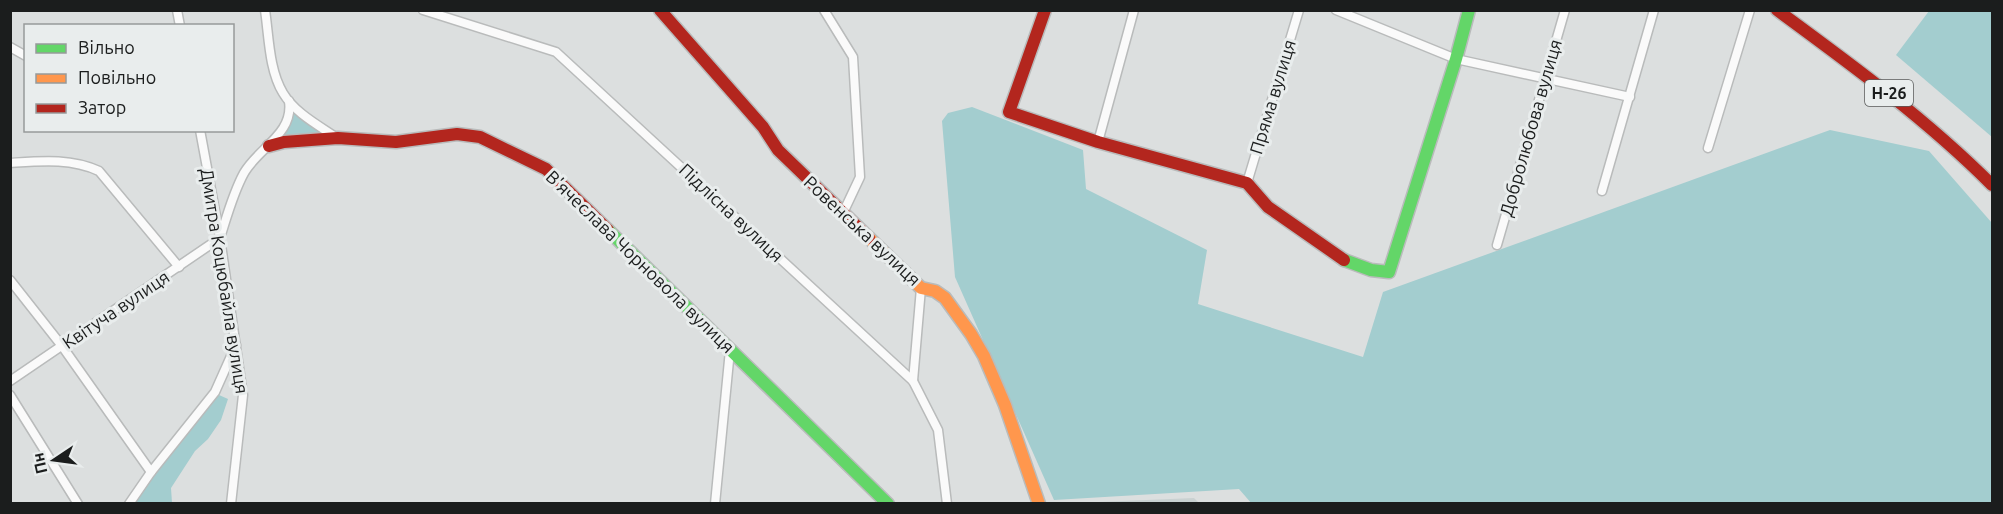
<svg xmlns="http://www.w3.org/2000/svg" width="2003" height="514" font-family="Ubuntu,sans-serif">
<rect width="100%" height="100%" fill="#dcdfdf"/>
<path fill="#c9d1d1" d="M1194 498 1199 503H1075Z"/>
<g fill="#a3cdcf">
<path d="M1929 11H1992V137L1896 55Z"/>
<path d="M289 101 338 138 269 146 281 131Z"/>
<path d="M972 107 1083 150 1086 189 1207 250 1198 304 1363 357 1383 292 1830 130 1929 151 1992 223V503L1252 504 1239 489 1054 500 955 277 942 121 948 113Z"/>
<path d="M219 395 228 399 221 420 208 439 195 451 171 488 172 503 130 504 213 398Z"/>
</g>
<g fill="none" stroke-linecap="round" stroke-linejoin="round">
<g stroke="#b9bbbb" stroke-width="11">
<g id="street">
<path d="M177 10 180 26"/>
<path d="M265 10C269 37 269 70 283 93 295 113 318 125 337 138"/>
<path d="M423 10 556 52 913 381 938 430 947 504"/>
<path d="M824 10 853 57 860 177 843 213"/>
<path d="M1336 10 1456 59 1630 97"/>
<path d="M10 47 26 56"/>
<path d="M200 130 220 238 243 395 231 504"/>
<path d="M1098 142 1134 10"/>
<path d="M1708 148 1750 10"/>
<path d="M10 163C41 161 71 158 99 171L179 267"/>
<path d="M1247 183 1299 10"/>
<path d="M1602 191 1654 10"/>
<path d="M220 238C227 216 233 193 244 173 258 148 294 134 289 101"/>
<path d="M1497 245 1565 10"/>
<path d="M10 280 62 346 151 472"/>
<path d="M10 381 220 238"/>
<path d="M913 381 921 288"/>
<path d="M10 395 78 504"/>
<path d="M129 504 151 472 215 392 236 345"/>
<path d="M715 504 730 350"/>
</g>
</g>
<g stroke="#b9bbbb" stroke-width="15">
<g id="fast">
<path d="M608 230 888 504"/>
<path d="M1344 260 1371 270 1389 272 1456 59 1469 10"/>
</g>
</g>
<g stroke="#b9bbbb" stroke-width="15">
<path id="slow" d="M869 238 921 288 935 291 945 298 971 334 984 356 1005 405 1039 504"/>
</g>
<g stroke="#b9bbbb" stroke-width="15">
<g id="jam">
<path d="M660 10 763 127 778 150 869 238"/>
<path d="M1045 10 1009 112 1098 142 1247 183 1268 207 1344 260"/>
<path d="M1777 10C1852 65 1926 119 1992 185"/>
<path d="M269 146 284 142 338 138 396 142 457 134 480 137 546 169 608 230"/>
</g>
</g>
<use href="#street" stroke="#fafafa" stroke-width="8"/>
<use href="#fast" stroke="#63d668" stroke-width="12"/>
<use href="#slow" stroke="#ff974d" stroke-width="12"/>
<use href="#jam" stroke="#b3261e" stroke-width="12"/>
</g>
<g text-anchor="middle" stroke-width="6" stroke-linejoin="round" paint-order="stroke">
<rect fill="#e9eded" stroke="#595b5b" stroke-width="1.5" x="1865" y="80" width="48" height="26" rx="4.5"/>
<g font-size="16" font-weight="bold" fill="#1b1d1d">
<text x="1889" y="99">Н-26</text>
</g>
<g font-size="18" fill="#1b1d1d" stroke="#e9eded">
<text transform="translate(1273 97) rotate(-73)" y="6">Пряма вулиця</text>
<text transform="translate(1531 128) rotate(-74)" y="6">Добролюбова вулиця</text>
<text transform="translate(731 213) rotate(43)" y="6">Підлісна вулиця</text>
<text transform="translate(862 231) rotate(43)" y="6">Ровенська вулиця</text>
<text transform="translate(640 262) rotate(44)" y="6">В'ячеслава Чорновола вулиця</text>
<text transform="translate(224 281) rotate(81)" y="6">Дмитра Коцюбайла вулиця</text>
<text transform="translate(116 310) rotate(-34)" y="6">Квітуча вулиця</text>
</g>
</g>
<rect width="2003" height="514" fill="none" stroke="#1b1d1d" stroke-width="24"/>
<rect x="24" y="24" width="210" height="108" fill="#e9eded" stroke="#979a9a" stroke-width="1.5"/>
<rect x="36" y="44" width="30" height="9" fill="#63d668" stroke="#979a9a" stroke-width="1.5"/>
<text x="78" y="54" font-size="18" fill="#1b1d1d">Вільно</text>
<rect x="36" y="74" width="30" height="9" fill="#ff974d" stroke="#979a9a" stroke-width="1.5"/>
<text x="78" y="84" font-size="18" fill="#1b1d1d">Повільно</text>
<rect x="36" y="104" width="30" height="9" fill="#b3261e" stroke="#979a9a" stroke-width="1.5"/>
<text x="78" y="114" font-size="18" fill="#1b1d1d">Затор</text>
<g transform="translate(54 460) rotate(257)" stroke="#e9eded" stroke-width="4.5" paint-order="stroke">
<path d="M0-4.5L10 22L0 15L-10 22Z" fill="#1b1d1d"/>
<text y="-9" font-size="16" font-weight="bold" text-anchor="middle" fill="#1b1d1d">Пн</text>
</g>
</svg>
